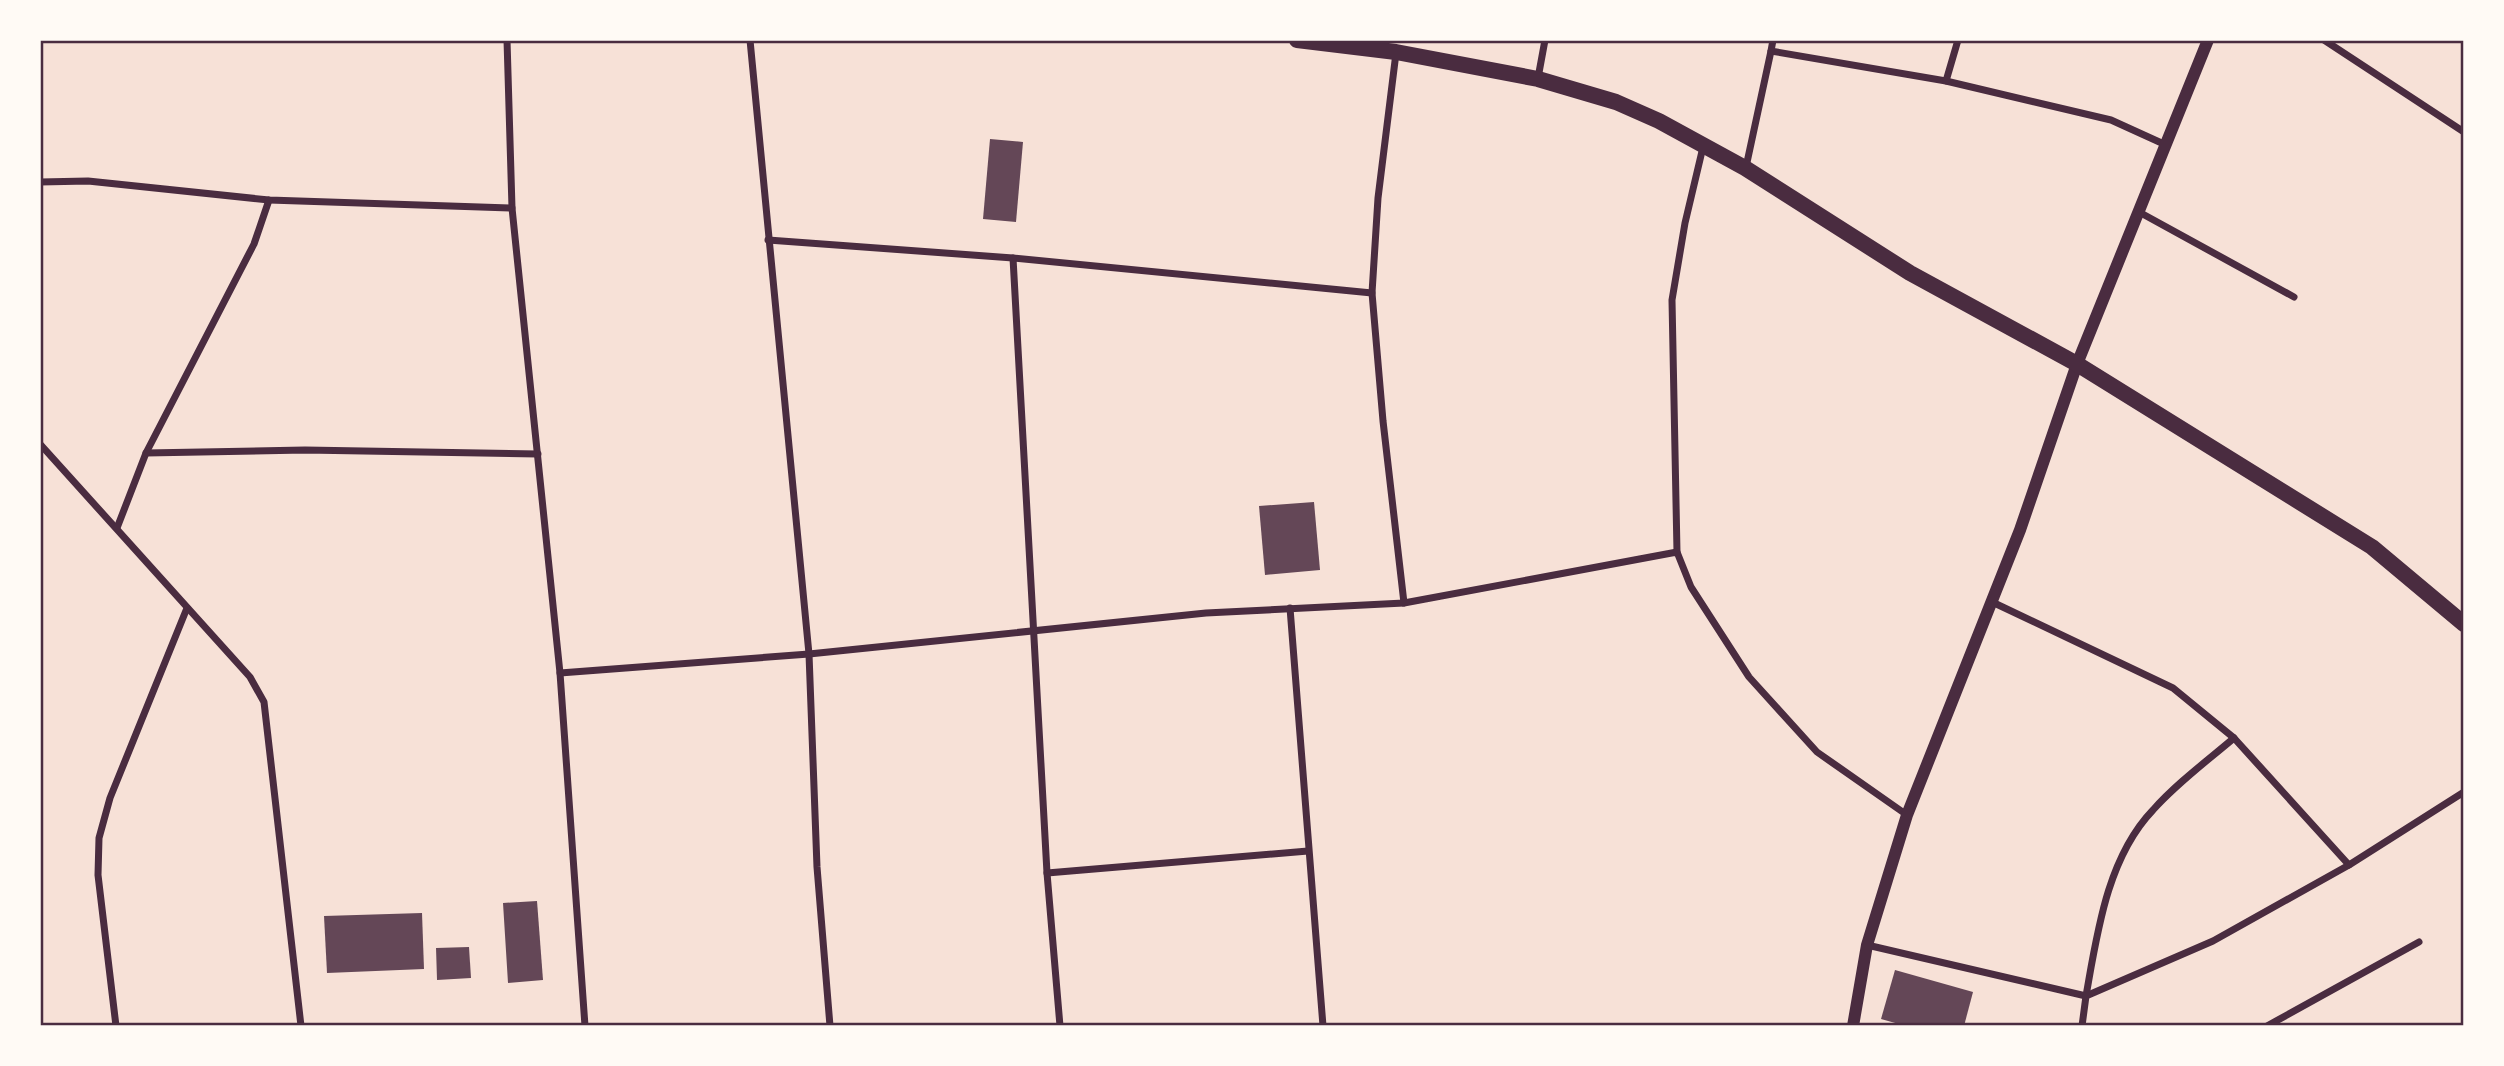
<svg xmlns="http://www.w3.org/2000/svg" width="2504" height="1066" font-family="Poppins,sans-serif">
<rect width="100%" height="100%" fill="#f7e1d7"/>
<g fill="#644757">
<path d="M990 139 1023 142 1016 222 983 219Z"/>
<path d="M1314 502 1320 570 1265 575 1259 506Z"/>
<path d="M537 901 543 980 508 983 503 903Z"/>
<path d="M422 913 424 969 327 973 324 916Z"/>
<path d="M469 947 471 978 437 980 436 948Z"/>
<path d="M1895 970 1973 992 1964 1026H1906L1881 1019Z"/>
</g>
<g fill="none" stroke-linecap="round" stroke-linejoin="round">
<g stroke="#4a2c40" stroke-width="7">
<path d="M507 40 512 208 560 673"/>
<path d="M750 40 809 654 817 867 830 1026"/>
<path d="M1773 40 1771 51 1946 81 2111 120 2166 145"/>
<path d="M2324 40 2464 132"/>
<path d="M1396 53 1378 198 1372 293 1383 421 1404 603"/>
<path d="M1538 78 1545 40"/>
<path d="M1946 81 1958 40"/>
<path d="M1746 167 1771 51"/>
<path d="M40 182 88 181 269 200 512 208"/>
<path d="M2139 212 2294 297"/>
<path d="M768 240 1013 258 1372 293"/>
<path d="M1013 258 1047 873 1060 1026"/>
<path d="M40 444 250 677 264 702 301 1026"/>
<path d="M146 453 305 450 538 454"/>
<path d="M117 528 146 453 254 244 269 200"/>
<path d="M1677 552 1672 300 1685 223 1703 147"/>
<path d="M1990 601 2173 688 2234 738 2349 865"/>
<path d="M1290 608 1323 1026"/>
<path d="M1047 873 1308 851"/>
<path d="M1867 945 2086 996C2097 934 2107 858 2153 810 2177 783 2207 761 2234 738"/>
<path d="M116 1026 98 875 99 838 110 798 187 608"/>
<path d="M585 1026 560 673 809 654 1206 613 1404 603 1677 552 1691 587 1749 677 1817 752 1907 815"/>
<path d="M2082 1026 2086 996 2213 941 2349 865 2464 792"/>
<path d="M2267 1026 2419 942"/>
</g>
<path stroke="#4a2c40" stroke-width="12" d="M1853 1026 1867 945 1907 815 2020 530 2077 364 2208 40"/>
<path stroke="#4a2c40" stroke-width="16" d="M1297 40 1396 52 1538 79 1616 102 1659 121 1745 168 1910 273 2077 364 2372 547 2464 624"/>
</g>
<rect width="2504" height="1066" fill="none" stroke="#fffaf5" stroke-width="84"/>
<rect x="42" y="42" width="2420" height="982" fill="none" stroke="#4a2c40" stroke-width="2.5"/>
</svg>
